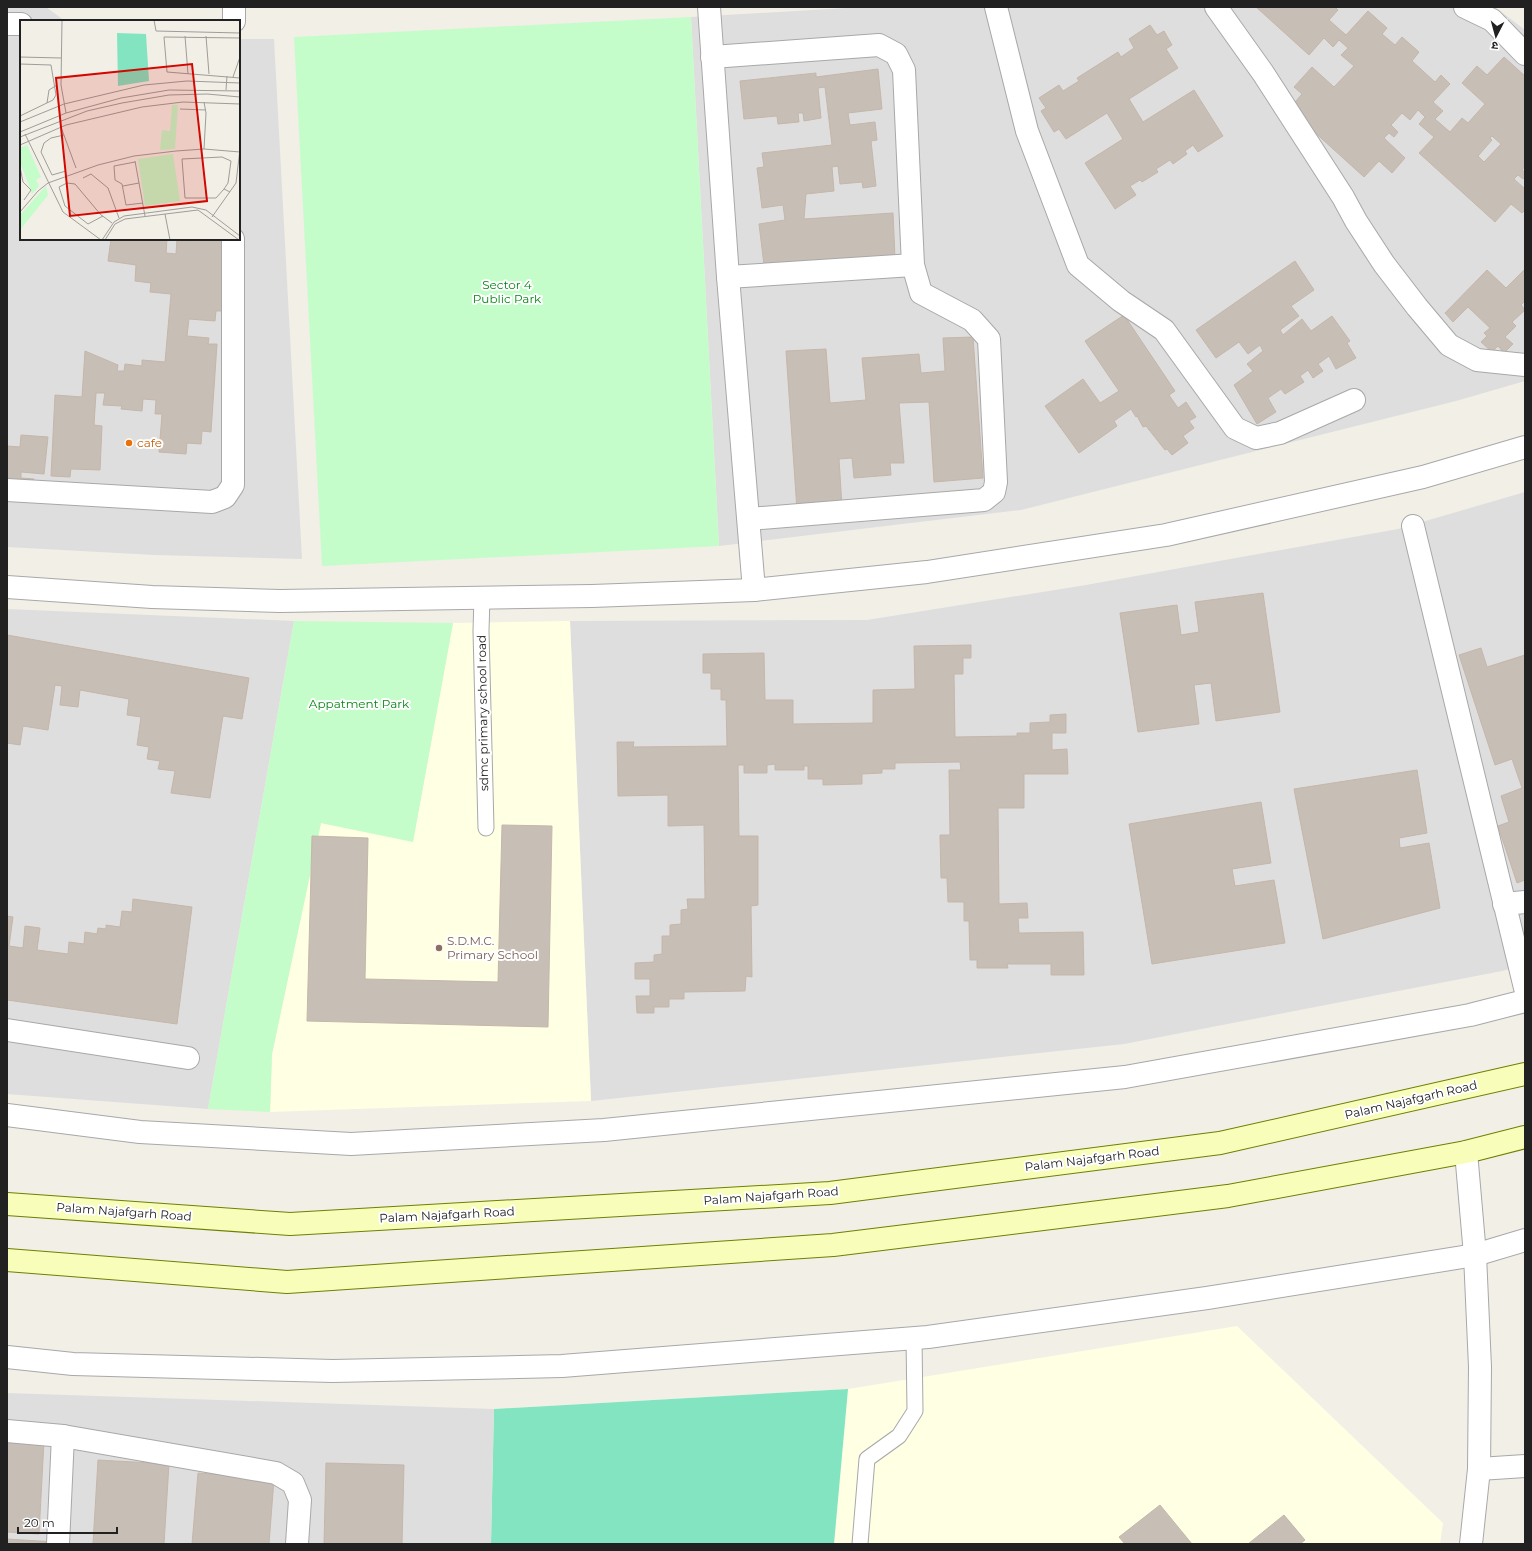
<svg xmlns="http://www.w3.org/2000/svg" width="1532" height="1551" font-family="Montserrat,'Noto Sans Devanagari',sans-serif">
<rect width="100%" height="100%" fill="#f2efe7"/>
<g fill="#dfdede">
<path d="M7 7H46L65 21H21V239H239V39H274L302 559 155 555 7 547Z"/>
<path d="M864 7H1495L1525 30V381L1456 401 1021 510 719 546 691 17Z"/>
<path d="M1525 492V965L1502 971 1124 1044 591 1101 570 621 867 620 1086 585 1398 529Z"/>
<path d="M7 609 294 621 208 1109 7 1094Z"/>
<path d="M7 1393 494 1409 491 1544H7Z"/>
</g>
<g fill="#feffe3">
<path d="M570 621 591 1101 270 1112 272 1054 321 823 413 841 453 623Z"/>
<path d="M1237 1326 1443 1523 1440 1544H491L494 1409 848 1389Z"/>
</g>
<g fill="#c4fdca">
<path d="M691 17 719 546 322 566 294 37Z"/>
<path d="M294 621 453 623 413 842 321 823 272 1054 270 1112 208 1109Z"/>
</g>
<path fill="#82e4c1" d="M848 1389 834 1544H491L494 1409Z"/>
<g fill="#c7beb6" stroke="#c5b6a9" fill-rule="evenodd">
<path d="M1256 7H1335L1338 10 1329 20 1346 35 1368 11 1387 28 1382 34 1395 45 1402 37 1419 52 1412 61 1435 82 1441 75 1450 84 1433 102 1443 111 1435 119 1450 132 1462 118 1468 123 1485 104 1462 83 1477 66 1487 75 1504 57 1525 76V166L1522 170 1525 172V177L1523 179 1518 175 1514 179 1525 189 1524 194 1525 195V210L1522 213 1511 204 1495 222 1419 153 1434 137 1419 124 1425 117 1418 110 1410 120 1402 113 1391 125 1398 132 1394 137 1389 133 1384 138 1405 158 1392 173 1379 161 1364 177 1289 109 1302 94 1294 87 1312 67 1334 87 1354 66 1341 55 1348 48 1339 40 1333 47 1324 38 1309 55ZM1492 136 1501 144 1484 162 1478 156 1492 140 1490 138Z"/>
<path d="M1150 25 1157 35 1164 31 1172 45 1166 49 1178 68 1129 99 1143 122 1194 90 1223 136 1198 152 1193 145 1185 151 1187 154 1173 164 1170 160 1156 169 1158 172 1142 182 1140 180 1130 186 1136 195 1115 209 1085 163 1123 139 1107 113 1066 139 1059 129 1054 132 1041 111 1046 108 1039 98 1059 85 1063 91 1079 81 1077 78 1118 52 1121 57 1134 48 1129 39Z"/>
<path d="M878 69 882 109 848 113 850 125 875 122 877 140 871 141 876 186 863 188 862 182 840 184 838 166 832 167 834 191 806 194 804 219 893 213 895 258 764 265 759 224 785 220 783 205 762 208 757 168 764 167 762 153 832 145 825 87 818 88 821 118 804 121 803 113H798L799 122 778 124 777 116 744 119 740 81 816 73V77Z"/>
<path d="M111 239H167L166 253 176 254 177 239H230L222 311H216L215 321 189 319 187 336 209 338 208 344H217L211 432 202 431 201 444 187 443 186 454 159 452 162 414H155L156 400 143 399 142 411 121 409 122 406 103 405 105 393H96L94 425 102 426 100 470 71 469 70 477 51 476 55 395 82 397 85 351 118 365 117 371H124L125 364 142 366V360L165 362 171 294 150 292 151 283 135 281 136 265 108 261Z"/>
<path d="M1295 261 1314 290 1291 306 1299 316 1280 330 1283 335 1302 319 1311 331 1332 316 1350 341 1347 343 1356 358 1336 369 1329 356 1318 364 1323 371 1313 378 1308 370 1300 376 1304 382 1285 394 1281 389 1268 398 1276 412 1257 424 1234 385 1253 371 1247 364 1263 351 1260 345 1248 354 1239 342 1216 358 1196 330Z"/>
<path d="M1525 269V301L1521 305 1525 310 1512 322 1516 326 1505 337 1513 344 1504 353 1498 346 1492 352 1481 342 1487 336 1484 333 1490 328 1468 307 1453 322 1445 313 1487 270 1506 288Z"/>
<path d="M1124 315 1175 391 1169 395 1178 408 1186 402 1196 417 1189 421 1194 428 1183 436 1188 443 1172 455 1167 449 1165 450 1146 426 1143 427 1137 416 1138 415 1136 417 1131 409 1114 421 1117 426 1079 453 1045 406 1083 379 1100 403 1119 391 1085 341Z"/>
<path d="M973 337 983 478 934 482 929 402 899 403 904 463H890L891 475 854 478 852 458 839 459 842 507 797 510 786 351 826 349 830 403 866 400 862 358 919 354 921 373 945 371 943 338Z"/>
<path d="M21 435 48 437 44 474 21 472V478L34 479 33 489 7 486V446L20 447Z"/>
<path d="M1263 593 1280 712 1216 721 1211 683 1194 685 1199 724 1138 732 1120 613 1177 605 1181 635 1199 632 1195 602Z"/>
<path d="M7 635 249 678 242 719 223 716 210 798 171 793 175 771 158 769 160 761 147 759 149 747 137 745 141 717 127 715 129 699 80 690 78 707 60 705 62 686 55 685 48 730 23 726 20 745 7 743V746Z"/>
<path d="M971 645V658H963V674H954L955 737 1017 736V733H1030V723L1050 722V715L1066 714V733H1052V750L1067 749 1068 774H1024V808H998L999 904 1027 903 1028 918H1018L1019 933 1083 932 1084 975H1051V964H1007L1008 968H977V960H970L969 921H964V902H948L947 878H941L940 835H950L949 770H961L960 762 895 763V769H882V773L862 774V784L823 785V779H808V766H804V770H775V764L767 765V773H744V765H738L739 836H758V905L751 906 752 977 746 976 745 991 684 992V999H669V1007H654V1013H637L636 996H650V979H635V963L654 962V955L662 954V936H670V925L681 924V910L688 909 687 899H705L704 825 668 826V795L618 796 617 742H634L633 747 727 746 726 700H721V689H711V673H703V654L764 653 765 700H793V724L873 723V690L915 689 914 646Z"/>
<path d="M1481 648 1487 667 1525 655V880L1517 883 1498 826 1509 822 1501 796 1522 788 1512 759 1495 765 1459 655Z"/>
<path d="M1417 770 1427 833 1399 838 1400 848 1429 843 1440 908 1323 939 1294 789Z"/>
<path d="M1261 802 1271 863 1232 869 1235 886 1274 880 1285 943 1152 964 1129 824Z"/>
<path d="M502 825 552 826 548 1027 307 1021 312 836 368 838 365 979 498 982Z"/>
<path d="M133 899 192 907 177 1024 7 1000V916L13 917 9 946 23 948 25 926 40 928 37 950 68 954 69 942 84 944 85 932 97 934 98 928 106 929V925L120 927 122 911 132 912Z"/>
<path d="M7 1439 44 1441 39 1534 7 1532Z"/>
<path d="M98 1460 169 1464 164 1544H93Z"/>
<path d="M326 1463 404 1465 402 1544H324Z"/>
<path d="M198 1473 274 1479 269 1544H192Z"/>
<path d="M1160 1505 1192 1544H1125L1119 1537Z"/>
<path d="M1284 1515 1305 1540 1300 1544H1248Z"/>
<path d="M7 1539 55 1542V1544H7Z"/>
</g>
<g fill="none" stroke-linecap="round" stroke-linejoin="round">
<g stroke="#a8a8a8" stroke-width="17">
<g id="service">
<path d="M482 597 481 631 486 828"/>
<path d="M860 1544 867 1459 899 1436 915 1411 914 1338"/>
</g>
</g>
<g stroke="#a8a8a8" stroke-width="24">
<g id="minor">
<path d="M709 7 728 277 754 590"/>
<path d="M996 7 1027 131 1078 265 1121 301 1164 330 1235 428 1256 438 1280 433 1354 400"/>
<path d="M1216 7 1263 73 1343 197 1356 221 1384 264 1417 307 1449 345 1477 360 1525 365"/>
<path d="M1465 7 1492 20 1525 54"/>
<path d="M234 21V7"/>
<path d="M7 24H21"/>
<path d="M712 57 879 45 896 54 904 70 913 265 921 293 972 320 989 339 996 482 994 492 984 500 749 519"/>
<path d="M728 277 913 265"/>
<path d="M7 490 212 502 225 497 233 485V239"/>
<path d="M1413 526 1525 988"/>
<path d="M7 587 152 597 280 601 592 596 754 590 927 572 1166 535 1423 477 1525 447"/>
<path d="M1504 904 1525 902"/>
<path d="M7 1030 188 1058"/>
<path d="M7 1115 140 1132 351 1144 604 1130 1125 1077 1470 1015 1525 1001"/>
<path d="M1466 1152 1475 1255 1480 1367 1479 1469 1471 1544"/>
<path d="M7 1357 73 1364 333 1371 562 1366 928 1337 1207 1298 1475 1255 1525 1240"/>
<path d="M7 1431 63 1436 276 1473 293 1483 300 1500 297 1544"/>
<path d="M1479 1469 1525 1466"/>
<path d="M58 1544 63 1436"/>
</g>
</g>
<g stroke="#6e8000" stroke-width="24">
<g id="secondary">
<path d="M7 1204 290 1224 830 1193 1220 1143 1525 1074"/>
<path d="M7 1260 287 1282 833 1245 1228 1196 1466 1152 1525 1137"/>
</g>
</g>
<use href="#service" stroke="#fff" stroke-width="15"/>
<use href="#minor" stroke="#fff" stroke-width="22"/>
<use href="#secondary" stroke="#f8fdba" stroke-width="22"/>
</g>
<circle fill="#e8710a" stroke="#fff" stroke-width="1.5" cx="129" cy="443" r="4"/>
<circle fill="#8d6e63" stroke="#fff" stroke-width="1.5" cx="439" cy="948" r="4"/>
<g text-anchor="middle" stroke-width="4" stroke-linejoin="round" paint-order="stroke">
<g font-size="12" fill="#068815" stroke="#fff">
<text x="507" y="289">Sector 4<tspan x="507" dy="14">Public Park</tspan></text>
<text x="359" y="708">Appatment Park</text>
</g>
<g font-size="12" fill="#c56008" stroke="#fff" text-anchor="start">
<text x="137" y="447">cafe</text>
</g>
<g font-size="12" fill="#212121" stroke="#fff">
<text transform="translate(483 713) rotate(-91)" y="4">sdmc primary school road</text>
<text transform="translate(1411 1100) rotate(-13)" y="4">Palam Najafgarh Road</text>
<text transform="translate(1092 1159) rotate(-7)" y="4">Palam Najafgarh Road</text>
<text transform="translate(771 1196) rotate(-4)" y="4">Palam Najafgarh Road</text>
<text transform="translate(124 1212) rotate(4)" y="4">Palam Najafgarh Road</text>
<text transform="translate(447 1215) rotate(-3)" y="4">Palam Najafgarh Road</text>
</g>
<g font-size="12" fill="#785e54" stroke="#fff" text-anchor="start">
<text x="447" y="945">S.D.M.C.<tspan x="447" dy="14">Primary School</tspan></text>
</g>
</g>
<g transform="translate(20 20)">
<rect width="220" height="220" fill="#f2efe7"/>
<path d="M152 85H158L155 129 140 130 142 110 150 111ZM7 125 21 157 16 160 19 166 12 174 0 142V128ZM153 134 160 181 125 186 118 139ZM26 166 28 175 0 210V195Z" fill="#c4fdca"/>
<path d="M97 13 126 14 129 61 98 66Z" fill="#82e4c1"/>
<path fill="none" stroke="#9e9d98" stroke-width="1" d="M42 0 41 65 46 93M134 0 136 11 220 13M165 16 168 54M186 16 189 54M220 18 144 17 147 52 220 58M0 37 41 38M0 44 31 45 36 75 33 80 0 96M213 57 220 37M206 70 207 56M184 82 186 93 184 129M27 83 29 70 37 65M160 89 186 90M0 102 44 84 124 65 167 61 220 63M41 107 56 148M0 112 46 93 101 78 149 70 220 71M5 114 43 192 81 220M44 115 31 118 24 123 21 132 32 155 46 151M0 117 67 91 102 83 149 75 187 74 220 77M0 125 46 105 122 87 163 82 220 84M115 141 125 196M115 142 94 146 95 160 102 164 106 185 123 183M0 147 3 162 11 170 4 180M63 158 71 154 88 168 99 198M103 166 119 163M204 169 208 163 211 141 202 137 162 139 165 178H196L204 169 210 172M0 192 18 171 28 163 78 145 114 136 156 131 184 129 220 132M145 194 150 220M83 196 68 204 45 186 39 167 47 163 55 164 81 195 84 197 92 203M192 197 216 163 220 129M82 220 94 202 104 196 172 187 186 190 220 216M85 220 95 204 105 199 178 190 219 220"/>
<path fill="#d20700" fill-opacity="0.15" stroke="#d20700" stroke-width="2" d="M172 44 187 181 50 196 36 58Z"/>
<rect width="220" height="220" fill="none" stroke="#212121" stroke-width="2"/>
</g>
<rect width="1532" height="1551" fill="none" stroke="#212121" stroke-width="16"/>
<g transform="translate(1496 36) rotate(186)" stroke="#ffffff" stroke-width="3" paint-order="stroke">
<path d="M0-3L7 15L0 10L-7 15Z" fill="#212121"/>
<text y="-6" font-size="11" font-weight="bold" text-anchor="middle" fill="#212121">उ</text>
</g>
<path d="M18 1527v6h99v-6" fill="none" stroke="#212121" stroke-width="2"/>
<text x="24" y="1527" font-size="12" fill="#212121" stroke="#ffffff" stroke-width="3" paint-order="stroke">20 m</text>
</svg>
